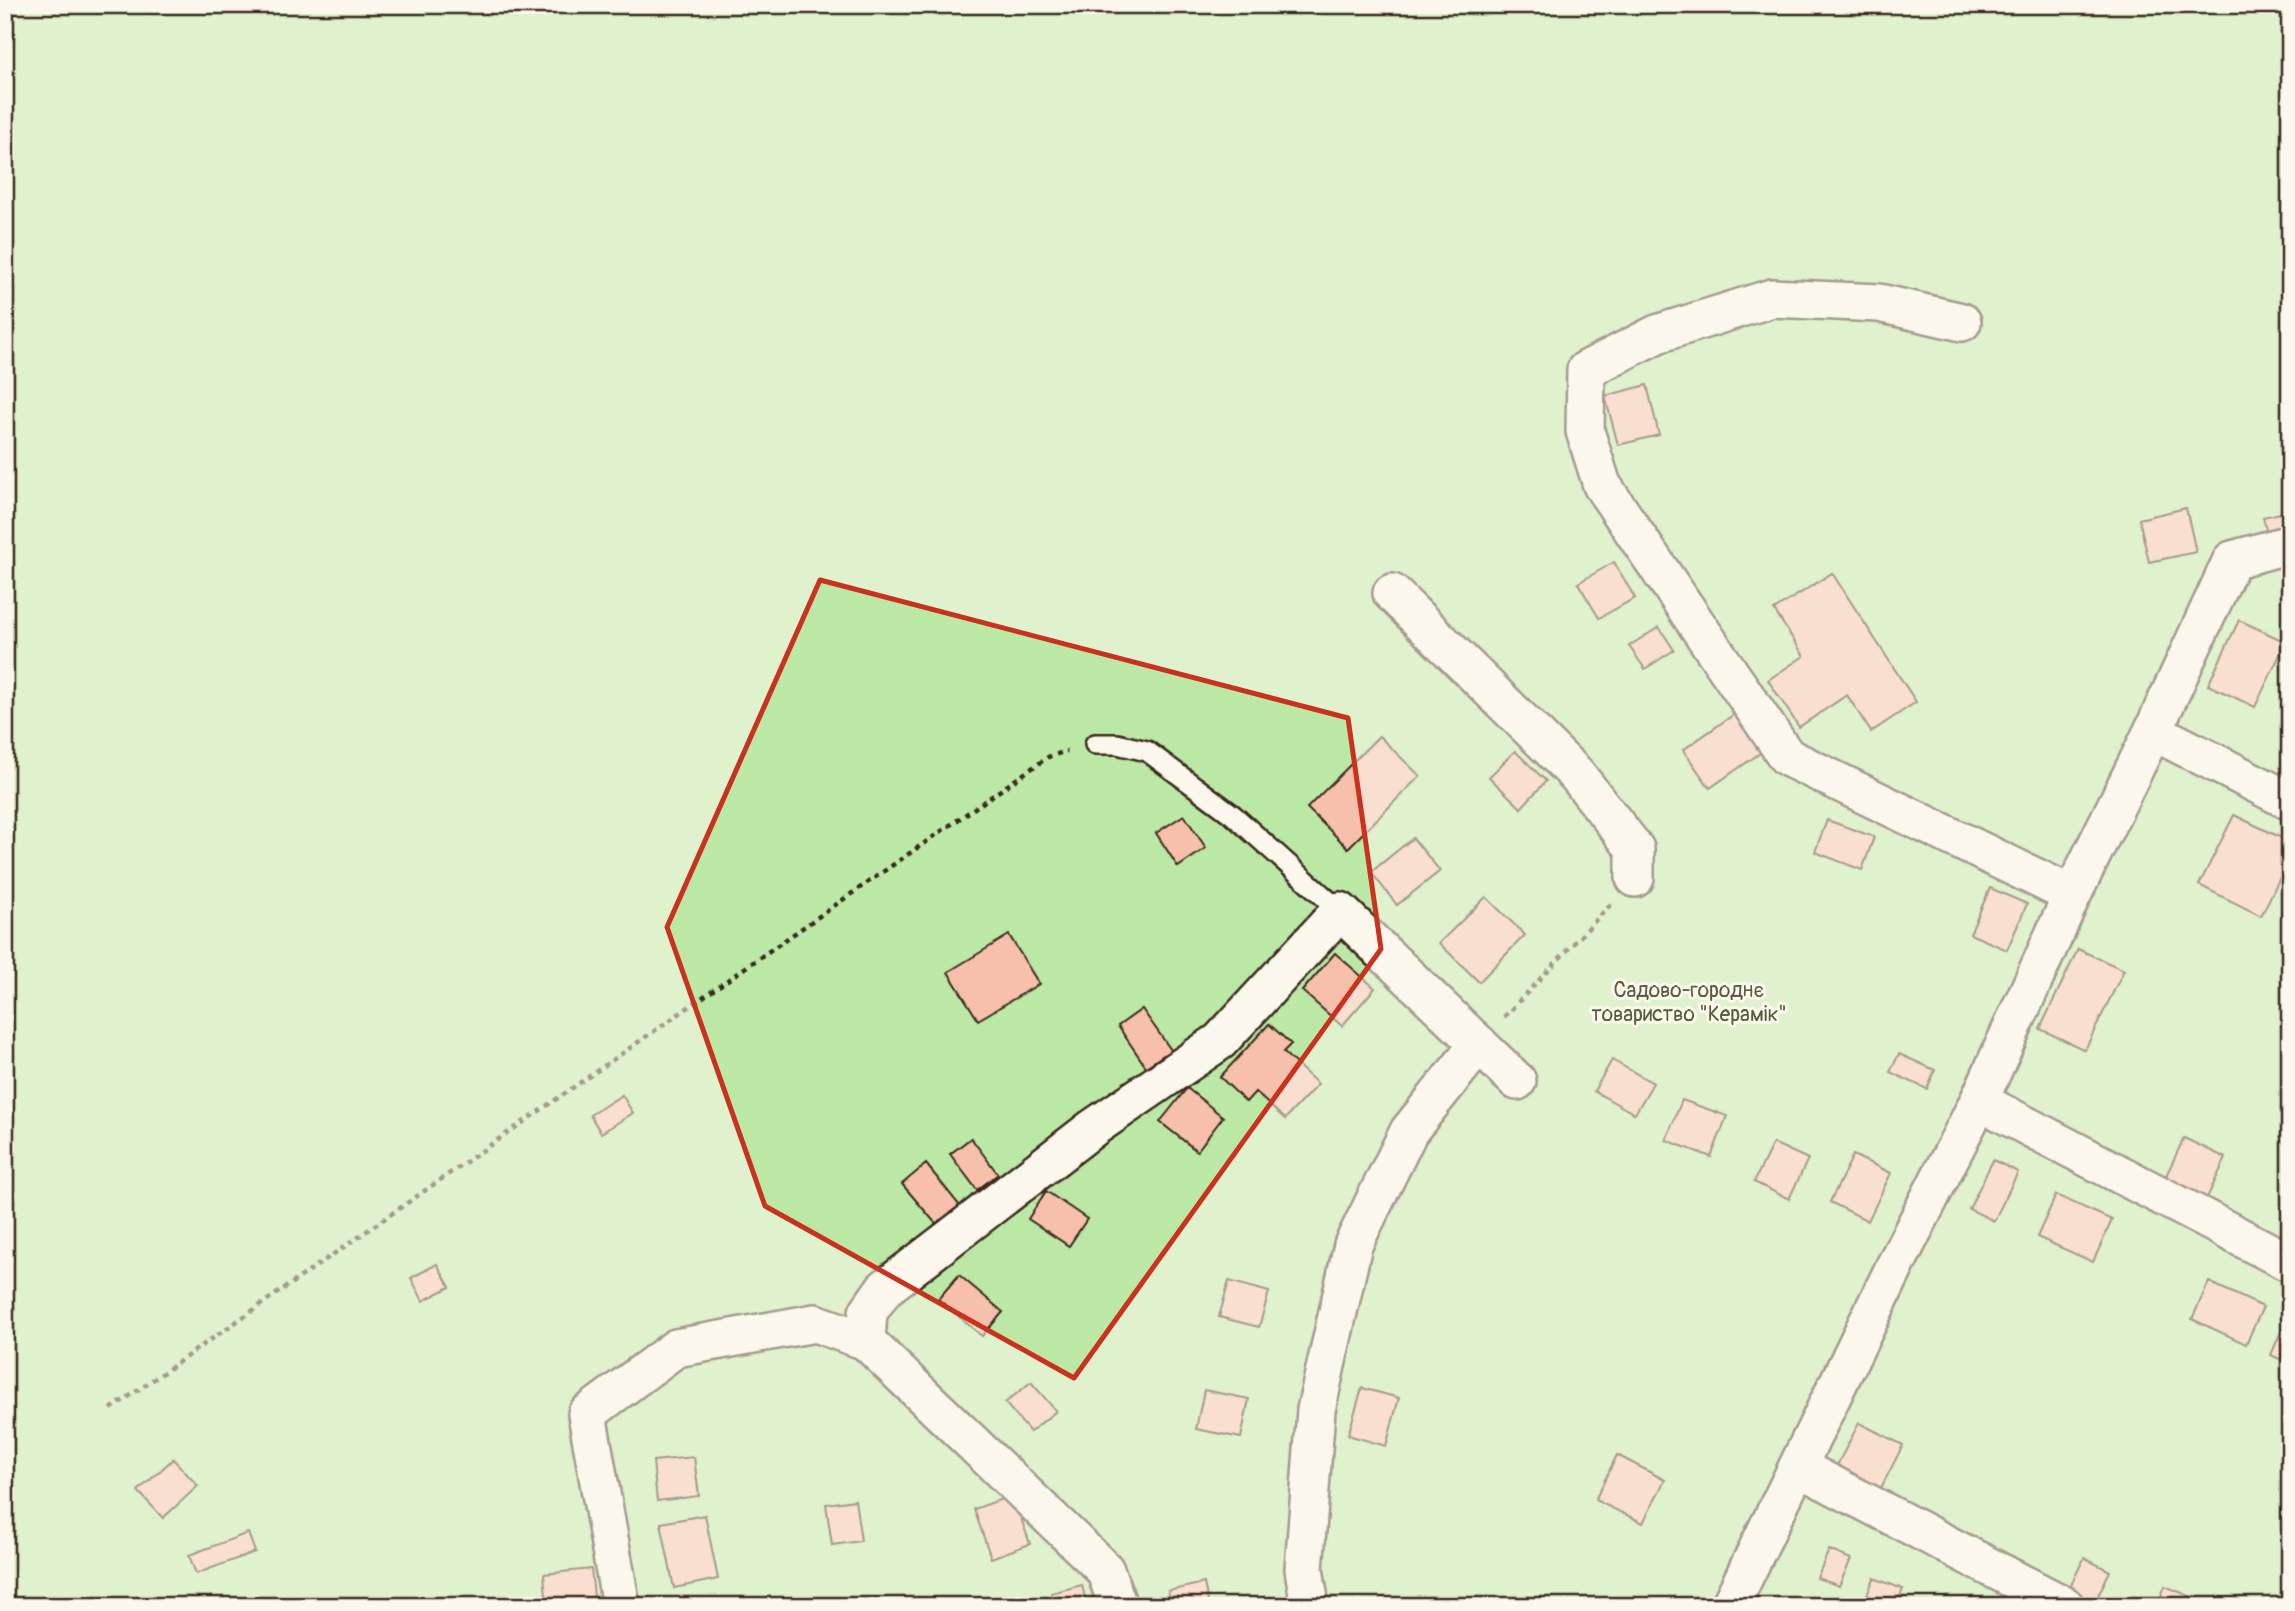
<svg xmlns="http://www.w3.org/2000/svg" width="2295" height="1611" font-family="Pangolin,sans-serif">
<rect width="100%" height="100%" fill="#fbf7ec"/>
<filter id="ink" filterUnits="userSpaceOnUse"><feTurbulence type="fractalNoise" baseFrequency=".0143" numOctaves="2"/><feDisplacementMap in="SourceGraphic" scale="14" xChannelSelector="R" yChannelSelector="G"/><feConvolveMatrix kernelMatrix="1 2 1 2 8 2 1 2 1" color-interpolation-filters="sRGB"/></filter>
<g filter="url(#ink)">
<rect fill="#bce8a6" stroke="#7c8962" stroke-width="2" x="5" y="5" width="2285" height="1601"/>
<g fill="#f7c0ab" stroke="#3b2a1e" stroke-width="2">
<path d="M1647 385 1659 435 1618 445 1605 396Z"/>
<path d="M2186 508 2196 552 2149 562 2139 519Z"/>
<path d="M2290 511V532L2268 537 2263 517Z"/>
<path d="M1614 562 1635 598 1599 618 1578 583Z"/>
<path d="M1832 573 1916 702 1871 732 1847 695 1799 727 1768 680 1804 656 1774 610Z"/>
<path d="M2239 620 2286 642 2255 707 2208 685Z"/>
<path d="M1659 627 1674 650 1645 669 1629 646Z"/>
<path d="M1736 713 1763 751 1710 788 1683 750Z"/>
<path d="M1379 736 1420 776 1348 848 1307 808Z"/>
<path d="M1515 751 1546 781 1521 808 1489 777Z"/>
<path d="M1184 815 1206 848 1178 867 1156 833Z"/>
<path d="M2234 815 2290 842V857L2261 916 2199 885Z"/>
<path d="M1827 820 1874 837 1862 870 1815 852Z"/>
<path d="M1413 838 1440 871 1397 905 1371 872Z"/>
<path d="M1990 888 2027 904 2007 950 1970 934Z"/>
<path d="M1486 897 1525 935 1479 982 1439 943Z"/>
<path d="M1009 935 1039 984 978 1020 948 972Z"/>
<path d="M2078 949 2124 970 2085 1050 2040 1029Z"/>
<path d="M1335 953 1375 988 1342 1026 1302 991Z"/>
<path d="M1142 1009 1171 1050 1146 1067 1118 1026Z"/>
<path d="M1269 1024 1291 1044 1283 1052 1318 1084 1285 1119 1255 1092 1246 1102 1220 1077Z"/>
<path d="M1899 1054 1935 1070 1927 1089 1890 1072Z"/>
<path d="M1612 1060 1653 1083 1635 1114 1594 1091Z"/>
<path d="M1187 1088 1223 1117 1197 1151 1160 1122Z"/>
<path d="M622 1095 633 1113 601 1133 590 1115Z"/>
<path d="M1682 1100 1727 1116 1711 1157 1666 1140Z"/>
<path d="M971 1138 998 1174 977 1190 950 1154Z"/>
<path d="M2184 1138 2226 1158 2206 1200 2164 1180Z"/>
<path d="M1773 1143 1808 1159 1789 1199 1754 1182Z"/>
<path d="M1853 1155 1891 1173 1868 1221 1830 1202Z"/>
<path d="M1993 1160 2018 1172 1994 1221 1969 1209Z"/>
<path d="M926 1164 960 1206 937 1225 902 1184Z"/>
<path d="M1046 1191 1087 1219 1069 1246 1028 1219Z"/>
<path d="M2056 1195 2112 1220 2093 1262 2037 1237Z"/>
<path d="M437 1264 450 1287 423 1301 411 1278Z"/>
<path d="M959 1275 1003 1312 982 1336 938 1299Z"/>
<path d="M1229 1281 1269 1292 1259 1327 1219 1317Z"/>
<path d="M2209 1282 2263 1307 2246 1344 2192 1319Z"/>
<path d="M2289 1313H2290V1364L2271 1355Z"/>
<path d="M1031 1382 1056 1411 1030 1432 1005 1403Z"/>
<path d="M1362 1388 1399 1398 1386 1446 1348 1435Z"/>
<path d="M1204 1390 1249 1399 1241 1438 1196 1429Z"/>
<path d="M1859 1423 1903 1445 1879 1492 1835 1469Z"/>
<path d="M1617 1455 1665 1480 1643 1523 1595 1500Z"/>
<path d="M694 1457 699 1496 657 1501 653 1461Z"/>
<path d="M173 1459 198 1486 163 1518 138 1491Z"/>
<path d="M1013 1495 1030 1544 991 1558 974 1509Z"/>
<path d="M855 1500 861 1541 832 1545 826 1504Z"/>
<path d="M705 1515 718 1579 674 1588 661 1523Z"/>
<path d="M248 1533 255 1552 196 1574 189 1555Z"/>
<path d="M1829 1550 1851 1559 1839 1586 1817 1578Z"/>
<path d="M2084 1558 2110 1571 2094 1604 2068 1591Z"/>
<path d="M591 1569 595 1606H547L544 1574Z"/>
<path d="M1874 1578 1903 1589 1896 1606 1867 1595Z"/>
<path d="M1204 1583 1209 1606H1172L1168 1591Z"/>
<path d="M1082 1585 1087 1606H1054L1051 1593Z"/>
<path d="M2165 1586 2207 1603 2206 1606H2157Z"/>
<path d="M713 1599 714 1606H674Z"/>
</g>
<g fill="none" stroke-linecap="round" stroke-linejoin="round">
<g stroke="#3b2a1e" stroke-width="24">
<path id="service" d="M1095 744H1117L1147 751 1233 815 1340 911"/>
</g>
<g stroke="#3b2a1e" stroke-width="42">
<g id="minor">
<path d="M1962 322 1879 303 1772 298 1657 334 1586 370 1585 431 1602 485 1787 757 2072 895"/>
<path d="M1392 593 1577 775 1635 849V878"/>
<path d="M2153 731 2290 801"/>
<path d="M1979 1101 2290 1263"/>
<path d="M1798 1467 2065 1606"/>
<path d="M621 1606 587 1414 676 1348 815 1323 866 1341"/>
<path d="M1118 1606 1105 1570 866 1341 868 1312 884 1289 1093 1128 1220 1041 1340 911 1517 1081"/>
<path d="M1310 1606 1304 1569 1316 1410 1353 1245 1409 1131 1479 1044"/>
<path d="M1730 1606 1900 1256 1979 1101 2072 895 2153 731 2232 560 2290 544"/>
</g>
</g>
<g stroke="#3b2a1e" stroke-width="4.5" stroke-dasharray="5 5" stroke-linecap="butt">
<path d="M1504 1017 1611 904"/>
<path d="M111 1409 1048 757 1067 751"/>
</g>
<use href="#service" stroke="#fbf7ec" stroke-width="19"/>
<use href="#minor" stroke="#fbf7ec" stroke-width="37"/>
</g>
</g>
<path d="M0 0H2295V1611H0ZM820 580 1348 718 1381 949 1074 1378 765 1206 667 927Z" fill="#fbf7ec" fill-opacity=".55" fill-rule="evenodd"/>
<path fill="none" stroke="#c8321e" stroke-width="5" stroke-linejoin="round" d="M820 580 1348 718 1381 949 1074 1378 765 1206 667 927Z"/>
<g text-anchor="middle" stroke-width="6" stroke-linejoin="round" paint-order="stroke">
<g font-size="21" fill="#5b5a40" stroke="#fbf7ec">
<text x="1689" y="997">Садово-городнє<tspan x="1689" dy="24">товариство "Керамік"</tspan></text>
</g>
</g>
<rect width="2295" height="1611" fill="none" stroke="#fbf7ec" stroke-width="28"/>
<rect x="14" y="14" width="2267" height="1583" fill="none" stroke="#3b2a1e" stroke-width="2.5" filter="url(#ink)"/>
</svg>
